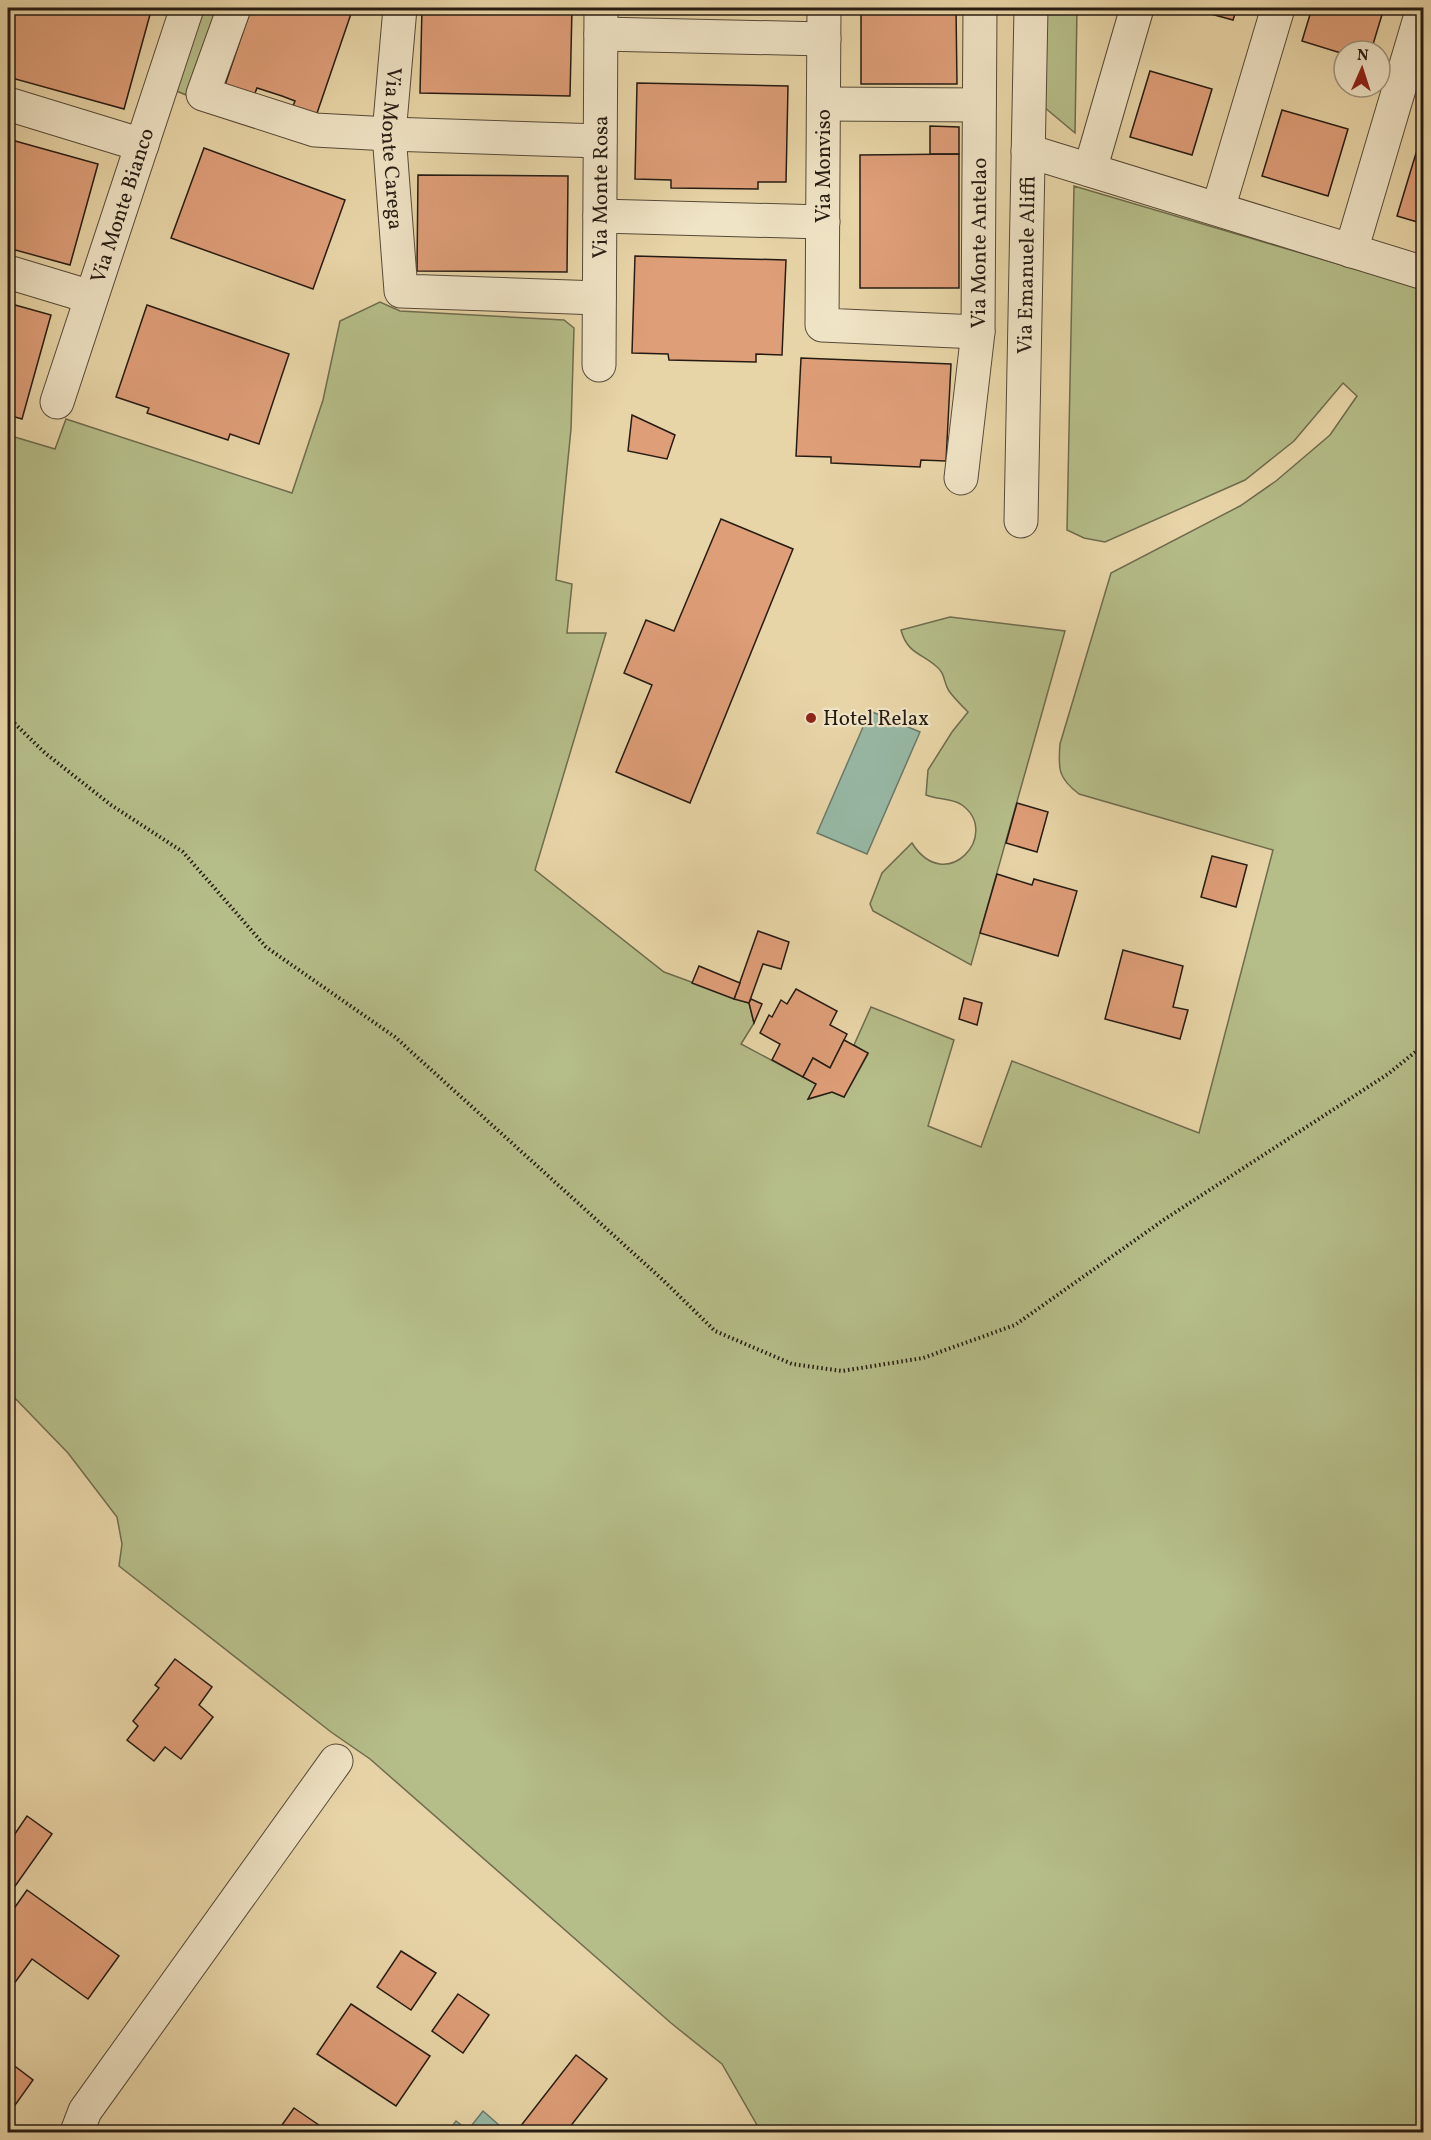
<svg xmlns="http://www.w3.org/2000/svg" width="1431" height="2140" font-family="Vollkorn,serif">
<rect width="100%" height="100%" fill="#e8d5a7"/>
<filter id="stains"><feTurbulence type="fractalNoise" baseFrequency=".00333" numOctaves="4"/><feColorMatrix values="0 0 0 0 .2 0 0 0 0 .09 0 0 0 0 .02 0 0 0 .5 -.17"/></filter>
<radialGradient id="worn" r=".72"><stop offset=".6" stop-color="#630" stop-opacity="0"/><stop offset="1" stop-color="#630" stop-opacity=".3"/></radialGradient>
<g fill="#b5bd88" stroke="#6e6c4e" stroke-width="1.5">
<path d="M202 8H217L186 95 174 90Z"/>
<path d="M1047 8H1077L1075 133 1044 107Z"/>
<path d="M1074 186 1423 289V2132H761L722 2064 671 2023 370 1759 331 1732 119 1566 122 1544 117 1517 68 1453 8 1391V435L55 449 66 419 292 493 323 400 340 321 380 302 400 311 564 320 574 328 571 429 556 580 572 584 567 633H606L535 870 664 972 749 1003 754 1023 741 1044 816 1084 809 1099 832 1092 844 1097 868 1054 854 1045 871 1007 954 1040 928 1126 981 1147 1012 1061 1199 1133 1273 850 1079 794C1058 778 1058 769 1060 744L1111 573 1240 506 1276 481 1330 435 1357 396 1343 383 1294 441 1245 480 1105 542 1084 538 1067 530Z"/>
<path d="M950 617 1065 631 971 965 873 911 870 904 882 873 912 843C946 897 1002 834 962 805 952 798 938 800 926 795L928 770 952 732 968 712C961 705 954 698 949 691 943 682 946 674 936 666 921 653 907 653 901 630Z"/>
</g>
<g fill="#97b9a6" stroke="#6a7a6b" stroke-width="1.5">
<path d="M870 711 920 732 867 854 817 833Z"/>
<path d="M483 2111 499 2125 493 2132H448L456 2121 468 2130Z"/>
</g>
<g fill="#de9e78" stroke="#261c13" stroke-width="1.5">
<path d="M8 8H139L151 11 124 109 8 77Z"/>
<path d="M251 8H353L315 119 291 111 295 101 282 96 257 88 253 98 224 88Z"/>
<path d="M422 8H572L570 96 420 93Z"/>
<path d="M674 8H761V14H675Z"/>
<path d="M861 8H956L957 84H861Z"/>
<path d="M1189 8H1237L1233 20Z"/>
<path d="M1312 8H1384L1371 51H1344V54L1302 41Z"/>
<path d="M1150 71 1212 89 1192 155 1130 137Z"/>
<path d="M637 83 788 86 786 182H758V189L671 188V180L635 179Z"/>
<path d="M1282 110 1348 129 1328 196 1262 176Z"/>
<path d="M930 126 959 127V154H930Z"/>
<path d="M8 139 98 164 70 265 8 248Z"/>
<path d="M204 148 345 200 313 289 171 238Z"/>
<path d="M1417 150 1424 152V224L1397 216Z"/>
<path d="M959 154V288H860V155Z"/>
<path d="M418 175 568 176 567 272 417 271Z"/>
<path d="M635 256 786 260 782 355 756 354V362L669 360 668 354 632 353Z"/>
<path d="M8 303 51 315 22 419 8 415Z"/>
<path d="M147 305 289 354 259 444 230 434 228 440 147 413 149 408 116 397Z"/>
<path d="M801 358 951 364 946 461 921 460 920 467 831 463V457L796 456Z"/>
<path d="M632 415 675 435 667 459 628 451Z"/>
<path d="M721 519 793 549 690 803 616 772 652 685 624 673 646 620 674 631Z"/>
<path d="M1017 803 1048 812 1037 852 1006 843Z"/>
<path d="M1212 856 1247 865 1236 907 1201 897Z"/>
<path d="M997 874 1032 885 1034 879 1077 891 1058 956 980 933Z"/>
<path d="M758 931 789 942 781 969 763 964 749 1003 734 999Z"/>
<path d="M1123 950 1183 966 1173 1007 1188 1010 1180 1039 1105 1019Z"/>
<path d="M699 966 740 983 734 999 692 983Z"/>
<path d="M796 989 837 1011 830 1025 847 1034 830 1068 813 1058 803 1077 772 1060 780 1044 760 1033 769 1015 772 1017 781 1000 787 1004Z"/>
<path d="M964 998 982 1003 977 1025 959 1019Z"/>
<path d="M751 999 762 1004 754 1023 749 1003Z"/>
<path d="M844 1040 868 1053 844 1097 832 1092 808 1099 816 1084 803 1077 813 1058 830 1068Z"/>
<path d="M175 1659 212 1687 199 1705 213 1717 181 1759 165 1747 154 1761 127 1740 138 1726 133 1721 159 1688 155 1685Z"/>
<path d="M27 1816 52 1834 13 1889 8 1886V1844Z"/>
<path d="M27 1890 119 1956 88 1999 32 1959 8 1992V1917Z"/>
<path d="M401 1951 436 1973 411 2010 377 1987Z"/>
<path d="M458 1994 489 2015 463 2053 432 2031Z"/>
<path d="M351 2004 430 2056 396 2106 317 2054Z"/>
<path d="M576 2055 607 2079 566 2132H516Z"/>
<path d="M8 2061 33 2080 8 2115Z"/>
<path d="M294 2108 329 2132H277Z"/>
</g>
<g fill="none" stroke-linecap="round" stroke-linejoin="round">
<g stroke="#564a38" stroke-width="35">
<g id="minor">
<path d="M234 8 203 94 315 130 389 134 600 141"/>
<path id="s1" d="M400 8 389 134 401 291 599 298"/>
<path d="M824 8 822 325 978 332"/>
<path d="M601 34 824 39"/>
<path d="M8 104 142 145"/>
<path d="M824 104 979 105"/>
<path d="M1028 151 1424 273"/>
<path d="M1090 170 1137 8"/>
<path d="M1218 209 1278 8"/>
<path d="M600 216 823 222"/>
<path d="M1351 251 1423 8"/>
<path d="M8 272 91 297"/>
<path id="s2" d="M599 365 601 8"/>
<path id="s3" d="M57 402 187 8"/>
<path id="s4" d="M961 478 978 332 980 8"/>
<path id="s5" d="M1021 521 1031 8"/>
<path d="M77 2132 85 2111 336 1761"/>
</g>
</g>
<path stroke="#261c13" stroke-width="4" stroke-dasharray="1.5 3" stroke-linecap="butt" d="M8 717 45 753 111 805 183 852 266 947 395 1037 664 1281 715 1331 792 1364 842 1371 923 1358 1015 1325 1165 1219 1388 1074 1424 1045"/>
<use href="#minor" stroke="#f0e4c6" stroke-width="33"/>
</g>
<circle fill="#8f2418" stroke="#f0e4c6" stroke-width="2" cx="811" cy="718" r="6"/>
<g text-anchor="middle" stroke-width="4.5" stroke-linejoin="round" paint-order="stroke">
<g font-size="21" fill="#261c13" stroke="#f0e4c6">
<text dy="7" stroke="none"><textPath href="#s1" startOffset="141">Via Monte Carega</textPath></text>
<text transform="translate(823 166) rotate(-90)" y="7">Via Monviso</text>
<text dy="7" stroke="none"><textPath href="#s2" startOffset="178">Via Monte Rosa</textPath></text>
<text dy="7" stroke="none"><textPath href="#s3" startOffset="207">Via Monte Bianco</textPath></text>
<text dy="7" stroke="none"><textPath href="#s4" startOffset="236">Via Monte Antelao</textPath></text>
<text dy="7" stroke="none"><textPath href="#s5" startOffset="256">Via Emanuele Aliffi</textPath></text>
</g>
<g font-size="21" fill="#261c13" stroke="#f0e4c6" text-anchor="start">
<text x="823" y="725">Hotel Relax</text>
</g>
</g>
<rect width="1431" height="2140" fill="none" stroke="#e8d5a7" stroke-width="30"/>
<rect x="9" y="9" width="1413" height="2122" fill="none" stroke="#261c13" stroke-width="3"/>
<rect x="15" y="15" width="1401" height="2110" fill="none" stroke="#261c13" stroke-width="1.5"/>
<g transform="translate(1362 69) rotate(3)"><circle r="28" fill="#f0e4c6" stroke="#9f947e" stroke-width="1.5"/>
<path d="M0-4.5L10 22L0 15L-10 22Z" fill="#8f2418"/>
<text y="-9" font-size="16" font-weight="bold" text-anchor="middle" fill="#261c13">N</text>
</g>
<rect width="100%" height="100%" filter="url(#stains)"/>
<rect width="100%" height="100%" fill="url(#worn)"/>
</svg>
